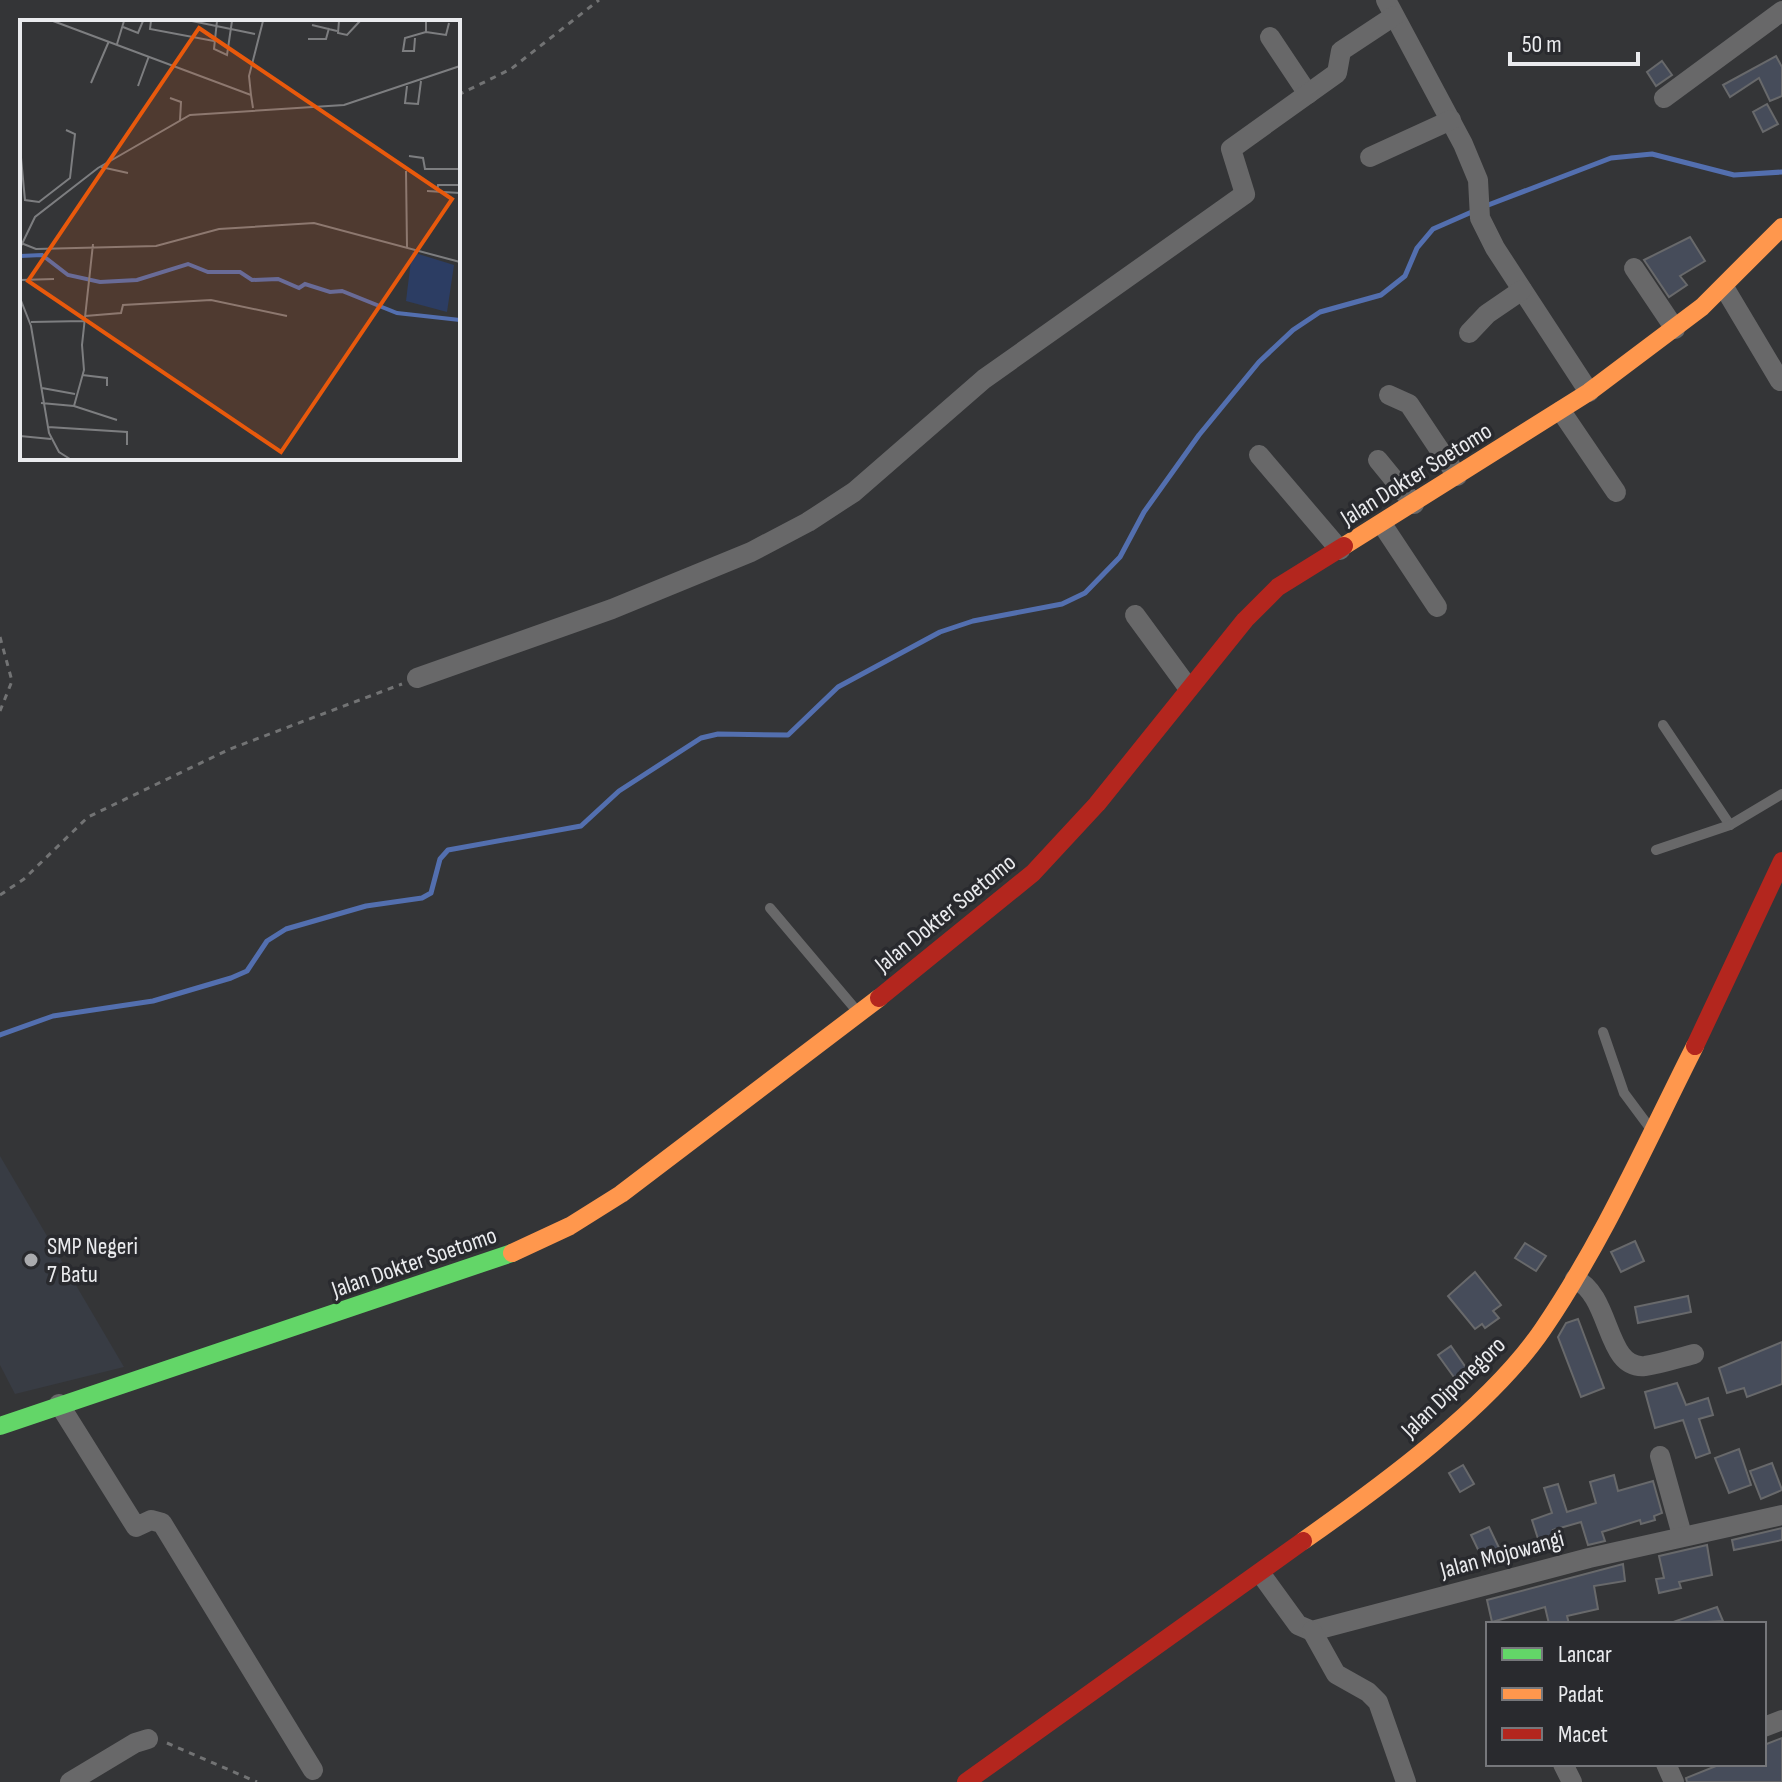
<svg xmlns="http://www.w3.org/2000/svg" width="1782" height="1782" font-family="'Sofia Sans Condensed',sans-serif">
<rect width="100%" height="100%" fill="#343537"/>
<path fill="#383c44" d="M0 1156 124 1367 15 1394 0 1365Z"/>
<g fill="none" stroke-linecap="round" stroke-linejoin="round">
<g stroke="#536faf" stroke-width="5">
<path d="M1483 207 1611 158 1652 154 1734 175 1782 172"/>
<path d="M0 1035 53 1016 153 1001 231 978 247 971 267 941 286 929 366 906 422 898 431 893 440 859 448 850 581 826 619 791 701 738 718 734 788 735 838 687 940 632 973 621 1062 604 1085 593 1120 557 1144 512 1199 435 1259 362 1293 330 1320 312 1381 295 1405 276 1417 248 1433 229 1474 211"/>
</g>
</g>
<g fill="#464c5a" stroke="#68696b" stroke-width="2">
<path d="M1776 56 1782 67V96L1770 101 1759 78 1730 97 1723 85Z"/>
<path d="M1662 61 1672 75 1656 86 1647 72Z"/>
<path d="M1767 104 1778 124 1763 132 1753 112Z"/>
<path d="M1690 237 1705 261 1680 276 1687 285 1669 297 1644 260Z"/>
<path d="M1635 1241 1644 1261 1621 1272 1611 1252Z"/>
<path d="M1525 1243 1546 1256 1536 1271 1515 1258Z"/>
<path d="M1475 1272 1501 1305 1493 1311 1499 1318 1485 1328 1482 1324 1475 1329 1448 1296Z"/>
<path d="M1688 1296 1691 1312 1638 1323 1635 1307Z"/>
<path d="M1578 1319 1604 1388 1581 1397 1558 1337 1566 1323Z"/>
<path d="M1782 1342V1384L1747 1397 1744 1388 1727 1393 1719 1368Z"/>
<path d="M1451 1346 1469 1372 1456 1380 1438 1355Z"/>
<path d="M1677 1383 1686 1405 1708 1398 1713 1415 1699 1419 1710 1453 1696 1458 1683 1420 1655 1428 1645 1392Z"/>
<path d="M1739 1449 1751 1485 1729 1493 1715 1458Z"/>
<path d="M1772 1463 1782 1490 1761 1499 1750 1471Z"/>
<path d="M1463 1465 1474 1484 1460 1492 1449 1473Z"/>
<path d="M1614 1475 1618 1491 1653 1481 1662 1513 1654 1516 1655 1520 1641 1524 1640 1520 1602 1532 1605 1541 1588 1545 1581 1522 1553 1530 1556 1539 1540 1545 1532 1520 1552 1513 1544 1488 1558 1484 1567 1512 1596 1503 1590 1482Z"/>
<path d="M1489 1527 1501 1552 1483 1560 1471 1535Z"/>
<path d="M1782 1528V1540L1734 1550 1732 1540Z"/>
<path d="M1707 1545 1712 1575 1679 1582 1681 1588 1659 1593 1656 1579 1664 1578 1659 1556Z"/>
<path d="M1623 1564 1625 1581 1594 1586 1598 1609 1567 1616 1569 1624H1549L1545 1607 1492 1622 1487 1600Z"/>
<path d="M1717 1607 1723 1621 1674 1624 1673 1622Z"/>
<path d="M1782 1738V1782H1687L1686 1778 1721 1764H1764V1745Z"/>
</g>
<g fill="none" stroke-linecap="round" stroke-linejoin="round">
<g stroke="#727374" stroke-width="3" stroke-dasharray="6 6" stroke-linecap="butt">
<path d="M458 95 511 69 599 0"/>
<path d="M0 637 12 681 0 711"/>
<path d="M0 895 24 879 88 817 230 749 402 684"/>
<path d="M167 1743 257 1782"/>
</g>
<g stroke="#686869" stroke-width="10">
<path d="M1663 725 1730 825"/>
<path d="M1656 850 1730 825 1782 794"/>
<path d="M770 908 857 1011"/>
<path d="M1603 1032 1624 1093 1650 1128"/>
</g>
<g stroke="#686869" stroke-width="20">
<path d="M1386 0 1463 144 1478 180 1480 218 1495 248 1589 392"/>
<path d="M1270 37 1308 94"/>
<path d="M1664 98 1782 11"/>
<path d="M1370 157 1451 120"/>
<path d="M1634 268 1675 329"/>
<path d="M1724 287 1780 381"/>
<path d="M1469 333 1487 314 1522 290"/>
<path d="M1389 395 1409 404 1457 476"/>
<path d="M1561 411 1616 492"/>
<path d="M1259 455 1340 550"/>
<path d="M1378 460 1414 504"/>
<path d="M1382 524 1437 607"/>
<path d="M1135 615 1187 686"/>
<path d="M417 678 612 609 751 552 808 522 854 492 984 379 1245 194 1231 149 1337 73 1341 51 1394 16"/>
<path d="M1575 1279C1612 1296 1605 1370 1645 1366 1661 1364 1678 1358 1694 1354"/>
<path d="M59 1404 136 1527 151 1520 162 1523 313 1770"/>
<path d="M1660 1456 1682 1535"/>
<path d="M1261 1574 1298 1625 1312 1631 1589 1558 1782 1515"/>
<path d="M1312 1631 1336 1674 1368 1692 1378 1702 1406 1782"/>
<path d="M1764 1727 1782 1720"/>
<path d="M1563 1764 1572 1782"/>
<path d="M1666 1764 1674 1782"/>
<path d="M70 1782 135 1743 148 1739"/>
</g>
<path stroke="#63d668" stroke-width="18" d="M0 1426 512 1253"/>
<g stroke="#ff974d" stroke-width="18">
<path d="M1344 546 1589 392 1702 307 1782 227"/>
<path d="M512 1253 570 1226 621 1194 879 998"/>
<path d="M1303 1541C1380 1487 1490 1407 1543 1329 1603 1241 1647 1141 1695 1046"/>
</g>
<g stroke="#b3261e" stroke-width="18">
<path d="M879 998 1033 873 1097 804 1245 620 1278 587 1344 546"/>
<path d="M1695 1046 1782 861"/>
<path d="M966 1782 1303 1541"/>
</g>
</g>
<circle fill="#aaabae" stroke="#292a2e" stroke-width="3" cx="31" cy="1260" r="8"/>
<g text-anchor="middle" stroke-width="7" stroke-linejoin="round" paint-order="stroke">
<g font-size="24" fill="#eaebee" stroke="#292a2e">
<text transform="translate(1416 474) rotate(-32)" y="8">Jalan Dokter Soetomo</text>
<text transform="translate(945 913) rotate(-39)" y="8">Jalan Dokter Soetomo</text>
<text transform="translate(414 1262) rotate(-19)" y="8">Jalan Dokter Soetomo</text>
<text transform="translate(1453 1387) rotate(-44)" y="8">Jalan Diponegoro</text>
<text transform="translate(1502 1554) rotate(-15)" y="8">Jalan Mojowangi</text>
</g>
<g font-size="24" fill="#eaebee" stroke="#292a2e" text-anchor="start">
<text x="47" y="1254">SMP Negeri<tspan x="47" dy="28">7 Batu</tspan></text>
</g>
</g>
<g transform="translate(20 20)">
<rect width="440" height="440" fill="#343537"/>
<path d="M392 232 434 245 427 292 386 281Z" fill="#2c3d63"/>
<path fill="none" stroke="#536faf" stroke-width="4" d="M0 236 22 235 48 255 80 262 117 260 168 244 188 252H220L232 260 258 259 279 268 285 264 310 272 322 271 377 293 440 300"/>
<path fill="none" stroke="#7d7e80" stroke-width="2" d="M33 1 231 75 233 88M131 1 130 9 194 21M172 1 235 14M197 1 194 29 207 35 212 1M319 1 318 13 327 15 340 1M292 5 317 11M103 7 118 13 123 1M406 12 426 15 429 3M395 18 394 31H383L385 18 406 12V1M288 19H306L309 8M97 24 104 1M71 63 89 21M118 66 129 36M387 66 385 83 398 84 401 61M231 75 229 56 243 1M150 78 161 82 160 100M0 127 5 180 19 182 50 158 55 114 46 110M389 136 403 138 405 149H440M81 147 108 153M386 151 387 227M407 171 440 173M417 172 418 165H440M0 175 1 223 16 229 136 226 199 209 294 203 440 242M0 228 15 197 78 148 170 95 324 85 440 46M0 260 34 259M0 278 11 306 29 413 39 432 50 439M65 296 101 293 103 285 191 280 267 296M11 302 64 301M62 355 87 358V366M22 368 55 374M440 374V345M21 383 54 386 97 400M54 386 64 350 62 325 73 224M28 407 107 412V425M0 416 31 419M258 439H291"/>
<path fill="#e8590c" fill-opacity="0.15" stroke="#e8590c" stroke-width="4" d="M179 8 432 179 261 432 8 261Z"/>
<rect width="440" height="440" fill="none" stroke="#eaebee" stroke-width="4"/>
</g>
<rect x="1486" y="1622" width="280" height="144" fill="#292a2e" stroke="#76777b" stroke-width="2"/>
<rect x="1502" y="1648" width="40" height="12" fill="#63d668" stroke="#76777b" stroke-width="2"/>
<text x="1558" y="1662" font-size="24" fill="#eaebee">Lancar</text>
<rect x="1502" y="1688" width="40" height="12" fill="#ff974d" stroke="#76777b" stroke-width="2"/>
<text x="1558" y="1702" font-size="24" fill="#eaebee">Padat</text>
<rect x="1502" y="1728" width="40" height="12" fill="#b3261e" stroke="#76777b" stroke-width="2"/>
<text x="1558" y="1742" font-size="24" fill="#eaebee">Macet</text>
<path d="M1510 52v12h128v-12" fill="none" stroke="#eaebee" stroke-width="4"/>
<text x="1522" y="52" font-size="24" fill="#eaebee" stroke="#292a2e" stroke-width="6" paint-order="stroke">50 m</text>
</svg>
